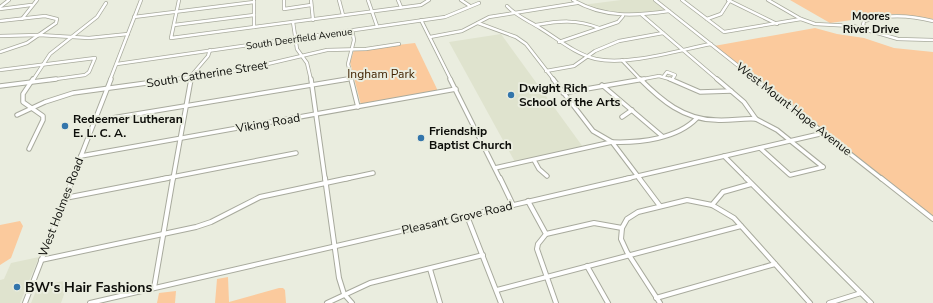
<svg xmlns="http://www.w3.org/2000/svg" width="933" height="303" font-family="'Nunito Sans',sans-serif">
<rect width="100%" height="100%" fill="#eaeddf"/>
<g fill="#dfe3ce">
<path d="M621 0H653L666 11 641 14 621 15 582 5Z"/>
<path d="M501 34 583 147 515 162 449 42Z"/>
<path d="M39 257 20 303H0V280L4 279 11 263Z"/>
<path d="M69 280 61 303H31L38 286Z"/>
</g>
<g fill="#fbca9d">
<path d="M790 0H933V19L896 14 830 23Z"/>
<path d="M815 28 837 34 864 38 894 48 933 52V217L714 46Z"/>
<path d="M415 43 437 89V92L361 105 350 62 354 50Z"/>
<path d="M20 221 23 226 11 258 0 265V225Z"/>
<path d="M228 277 229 302 279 288H283L285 290 286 303H215L217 279Z"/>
<path d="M176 291 175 303H157L159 293Z"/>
</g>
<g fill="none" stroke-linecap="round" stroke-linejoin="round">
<g stroke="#a8aa9d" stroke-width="4">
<g id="minor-far2">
<path d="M179 0 171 38 421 5 429 0"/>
<path d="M284 0V9L311 5"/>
<path d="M311 0 313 20"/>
<path d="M339 0 343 15"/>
<path d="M368 0 377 26"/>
<path d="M398 0 401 7"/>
<path d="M461 0 470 6"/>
<path d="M573 0C604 18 635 16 669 11"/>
<path d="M655 0 756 80"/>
<path d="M682 0 724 32 801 19"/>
<path d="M728 0 777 24"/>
<path d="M768 0 801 19 815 24 853 26 898 39 933 40"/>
<path d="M254 1V27"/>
<path d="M507 6C516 16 529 21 540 28 558 39 575 54 596 59 628 66 679 50 711 44"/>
<path d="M0 7 9 0"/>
<path d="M0 9 31 5"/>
<path d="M642 15 718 80"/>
<path d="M134 17 254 2"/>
<path d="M22 19 37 0"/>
<path d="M707 19 721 14 730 0"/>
<path d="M421 20 451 80"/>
<path d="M0 21 45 16 57 19 56 23 27 43 0 52"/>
<path d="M293 22 297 49 307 63 311 80"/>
<path d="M478 23 516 37 526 44 554 80"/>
<path d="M174 25 254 15"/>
<path d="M536 25C559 21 577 19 599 28"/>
<path d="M867 29 863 25 864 21C887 14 910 15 933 21"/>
<path d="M0 36 39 35 89 38 128 34"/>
<path d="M430 37 462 31 489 17 577 3"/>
<path d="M559 42 618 22 623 16"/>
<path d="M622 60 641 80"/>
<path d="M117 64 445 17 479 3"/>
<path d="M0 70 95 58 89 72 85 75 49 80"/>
<path d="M546 71 574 66 595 51 619 41 663 33"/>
<path d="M664 76 667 72 675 75 673 78"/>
<path d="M33 80 50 54 97 17 106 3"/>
<path d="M110 80 141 0"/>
<path d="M169 80 246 69 327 50 366 49 399 44"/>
<path d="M190 80 191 76 208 56 210 50"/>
<path d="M342 80 352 78"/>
<path d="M352 80 348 64 354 40 352 30"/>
<path d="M638 80 659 76 673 80"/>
</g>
</g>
<g stroke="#a8aa9d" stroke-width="5.5">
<g id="minor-far1">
<path d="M311 79 325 179"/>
<path d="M351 79 358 107"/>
<path d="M450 79 500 179"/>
<path d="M553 79 593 131 612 142 640 179"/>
<path d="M640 79C661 100 684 120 716 120 730 121 743 118 756 119"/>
<path d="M670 79 700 92 731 91"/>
<path d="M717 79 744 102 756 119 777 130 823 167"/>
<path d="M755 79 882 179"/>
<path d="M602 85 662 136"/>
<path d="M0 86 56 79"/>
<path d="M563 93 644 79"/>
<path d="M17 115 45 102 73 93 176 79"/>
<path d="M622 117 632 110"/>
<path d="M94 121 348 79"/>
<path d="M760 148 790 175 823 167"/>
<path d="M29 149 43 120V116L23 102V94L33 79"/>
<path d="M81 156 456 89"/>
<path d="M724 156 747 179"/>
<path d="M534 160 539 169 547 176"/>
<path d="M495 168 612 142C640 143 677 139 697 118"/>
<path d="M72 179 111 79"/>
<path d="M162 179 296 153"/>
<path d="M173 179 191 79"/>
<path d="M345 179 373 173"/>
<path d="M625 179 824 133"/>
</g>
</g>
<g stroke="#a8aa9d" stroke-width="6">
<g id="minor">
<path d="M325 178 339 278 344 294 352 303"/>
<path d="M500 178 513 205"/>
<path d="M639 178 660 206"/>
<path d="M746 178 871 303"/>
<path d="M881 178 933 219"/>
<path d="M65 198 168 178"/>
<path d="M528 201 546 234 538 244 537 249 556 303"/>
<path d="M712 205 723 192 751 184"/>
<path d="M467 216 501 303"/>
<path d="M546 234 594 223 622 228"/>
<path d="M41 260 196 227 211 222 260 197 349 178"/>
<path d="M587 266 608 303"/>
<path d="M430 269 440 303"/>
<path d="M154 288 173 178"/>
<path d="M497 290 741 226"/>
<path d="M656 298 775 264"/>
<path d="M25 303 73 178"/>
<path d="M90 303 630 178"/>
<path d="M327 303 370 283 483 255"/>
<path d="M660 303 627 252 621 239 622 228 627 219 638 212 687 200 712 205 734 218 810 303"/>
<path d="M829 303 861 293"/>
</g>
</g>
<use href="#minor-far2" stroke="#fff" stroke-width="2.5"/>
<use href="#minor-far1" stroke="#fff" stroke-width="3.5"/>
<use href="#minor" stroke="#fff" stroke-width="4"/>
</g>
<g fill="#3375ab" stroke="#eaeddf" stroke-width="1.5">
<circle cx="511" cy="95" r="4"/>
<circle cx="65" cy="126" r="4"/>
<circle cx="421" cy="138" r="4"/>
<circle cx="17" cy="287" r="4"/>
</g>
<g text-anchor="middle" stroke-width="4" stroke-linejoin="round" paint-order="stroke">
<g font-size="10" fill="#0d0e0a" stroke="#eaeddf">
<text transform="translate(299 38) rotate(-8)" y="4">South Deerfield Avenue</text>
</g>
<g font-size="11" font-weight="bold" fill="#0d0e0a" stroke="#eaeddf">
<text x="871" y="20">Moores<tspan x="871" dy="13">River Drive</tspan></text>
</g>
<g font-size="12" fill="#0d0e0a" stroke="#eaeddf">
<text transform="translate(207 74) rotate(-9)" y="4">South Catherine Street</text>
<text transform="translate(794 109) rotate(38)" y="4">West Mount Hope Avenue</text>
<text transform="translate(268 123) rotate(-10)" y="4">Viking Road</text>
<text transform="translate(61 207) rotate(-69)" y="4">West Holmes Road</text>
<text transform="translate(457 218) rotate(-13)" y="4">Pleasant Grove Road</text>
</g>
<g font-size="12" fill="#402302" stroke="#eaeddf">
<text x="381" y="78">Ingham Park</text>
</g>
<g font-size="12" font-weight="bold" fill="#0d0e0a" stroke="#eaeddf" text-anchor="start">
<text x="519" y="92">Dwight Rich<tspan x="519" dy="14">School of the Arts</tspan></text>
<text x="73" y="123">Redeemer Lutheran<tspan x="73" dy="14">E. L. C. A.</tspan></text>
<text x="429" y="135">Friendship<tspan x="429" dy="14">Baptist Church</tspan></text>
</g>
<g font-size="14" font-weight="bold" fill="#0d0e0a" stroke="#eaeddf" text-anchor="start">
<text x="25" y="292">BW's Hair Fashions</text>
</g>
</g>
</svg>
